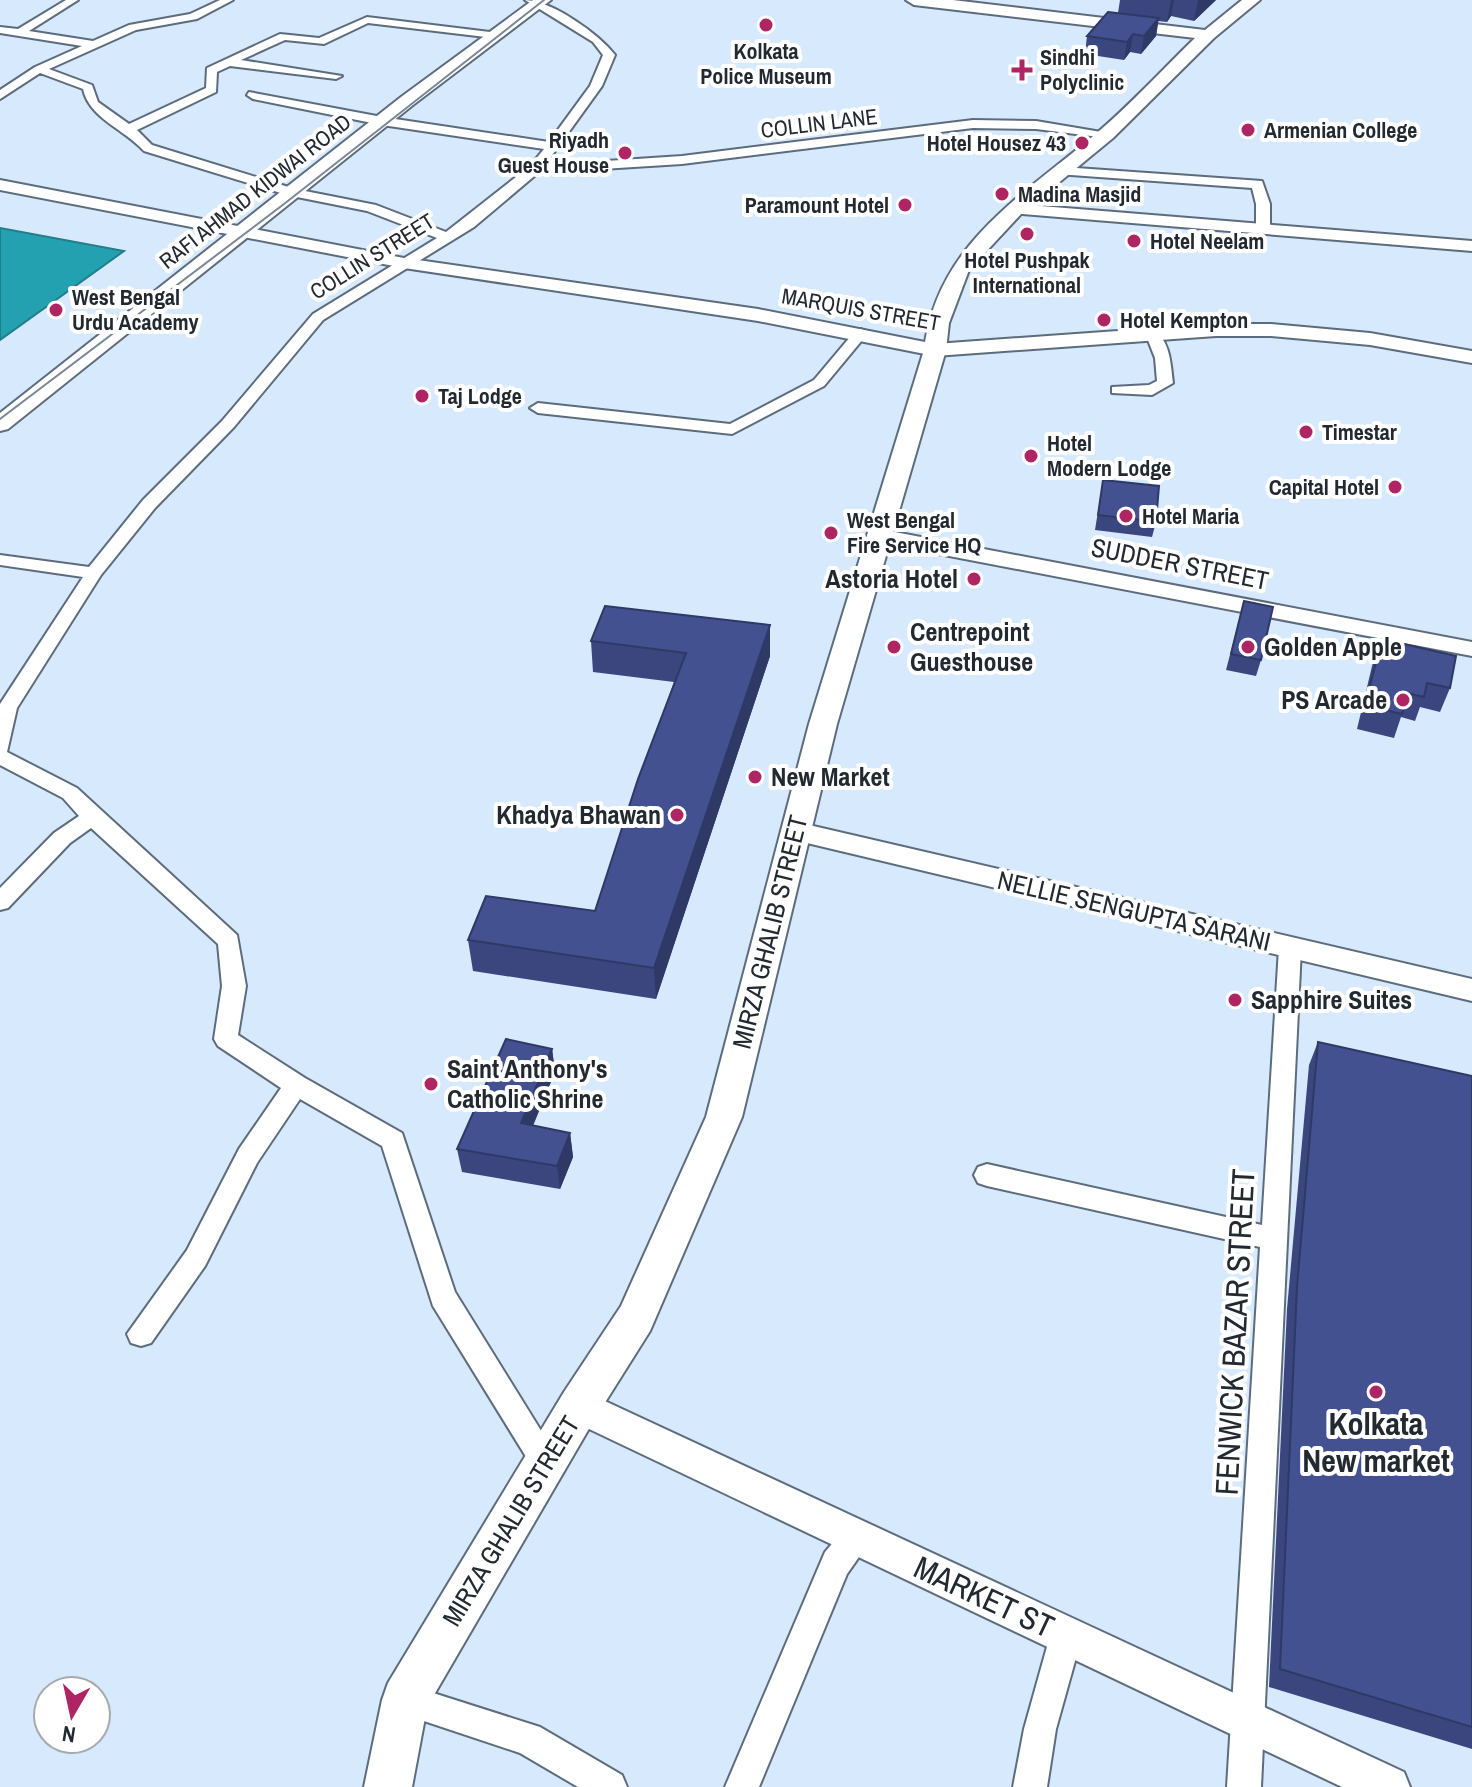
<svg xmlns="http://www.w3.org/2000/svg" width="1472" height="1787" font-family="'Archivo Narrow',sans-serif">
<rect width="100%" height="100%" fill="#d7e9fd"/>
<path fill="#24a1b0" stroke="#237d8a" stroke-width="2" d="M0 228 124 251 0 340Z"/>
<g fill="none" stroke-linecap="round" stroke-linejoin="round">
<g stroke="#5c6c7d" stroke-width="4">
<g id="minor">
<path d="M66 0H78L29 31 93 41 129 25 190 14 220 0H233L197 19 136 30 49 69 92 85 98 102 129 124 206 88 207 68 280 34 319 38 367 17 498 33 494 38 368 23 324 44 285 40 241 60 342 76 336 79 230 66 217 72 216 92 137 130 152 145 295 189 376 205 446 232 530 166 544 149 382 125 253 99 247 95 249 92 382 117 549 142 590 86 603 55 593 42 525 0C551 0 599 34 615 55L602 86 545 165 682 156 973 120 1036 121 1113 134 1107 138 1036 129 973 128 682 164 538 173 474 227 323 320 234 427 155 508 101 575 17 708 7 752 77 788 237 935 246 986 238 1035 305 1078 402 1133 455 1292 561 1463 556 1473 546 1477 536 1473 433 1306 382 1146 300 1099 257 1163 205 1266 151 1343 141 1346 131 1343 127 1334 187 1250 239 1149 281 1088 218 1046 214 1039 222 986 218 944 91 828 70 843 8 908 0 910V888L54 833 79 816 63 798 0 765V704L83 577 0 565V555L89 567 143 500 222 421 313 314 437 238 367 211 287 195 144 151C124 129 89 118 83 89L40 73 0 99V90L35 67 82 46 0 33V27L18 29Z"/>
<path d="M1062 167 1262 181 1270 204V228L1263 232 1256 228V204L1252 188 1057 174 1056 171Z"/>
<path d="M861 329 868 333 824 386 732 434 538 413 530 408 538 403 730 424 814 380 856 330Z"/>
<path d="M1153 331C1170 338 1171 366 1173 383L1152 395 1112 393V387L1149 385 1157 381 1155 358 1146 335Z"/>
<path d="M1290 940 1298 942 1301 948 1261 1787H1227L1260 1247 987 1186 978 1183 974 1175 978 1167 987 1164 1262 1225 1279 948 1282 942Z"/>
<path d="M858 1522 869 1526 873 1537 847 1574 759 1787H725L825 1552 847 1526Z"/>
<path d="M1066 1620 1077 1625 1082 1636 1056 1729 1047 1787H1013L1024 1729 1050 1636 1055 1625Z"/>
<path d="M405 1684 540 1727 622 1775 627 1787H578L520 1753 394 1711 389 1700 394 1689Z"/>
</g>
</g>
<g stroke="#5c6c7d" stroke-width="4">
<g id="tertiary">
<path d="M0 180 404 258 758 309 935 344 1216 324H1271L1370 333 1472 351V363L1370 345 1271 336H1216L935 356 758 321 404 268 0 190Z"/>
<path d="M1015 204 1472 241V251L1009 213V205Z"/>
<path d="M879 529 1472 642V656L871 541 868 536 871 531Z"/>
<path d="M796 822 1472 979V1001L786 838 783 831 786 824Z"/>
<path d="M579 1389 1404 1772 1410 1787H1342L566 1418 561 1406 566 1394Z"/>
</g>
</g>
<g stroke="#5c6c7d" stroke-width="4">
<g id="secondary">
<path d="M533 0H551L413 105 8 429 0 431V413L401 97Z"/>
<path d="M906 0H953L1205 30 1242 0H1260L1214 38 1113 138 1022 213 969 270 949 323 946 350 837 724 742 1117 650 1331 594 1420 427 1707 412 1787H364L382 1700 388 1683 564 1392 621 1306 706 1117 809 724 924 350C937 243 1023 196 1098 132 1132 103 1163 69 1195 38L914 5Z"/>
</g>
</g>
<use href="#minor" fill="#fff" fill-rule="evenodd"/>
<use href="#tertiary" fill="#fff" fill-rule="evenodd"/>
<use href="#secondary" fill="#fff" fill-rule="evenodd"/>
<path stroke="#7b8795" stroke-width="2" d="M0 419 284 204 544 0"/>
</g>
<g fill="#3a467d">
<path d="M1120 0H1216L1194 21 1171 16 1167 22 1158 21 1156 36 1141 54 1130 52 1124 60 1085 54 1087 36 1118 13Z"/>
<path d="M1103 480 1156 522 1152 537 1095 530Z"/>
<path d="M1244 601 1261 660 1256 676 1226 670Z"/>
<path d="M770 625V656L656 999 473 971 468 940 595 911 674 682 593 672 591 641Z"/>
<path d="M1382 639 1450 688 1440 712 1420 707 1415 721 1401 717 1394 738 1357 729 1373 662Z"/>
<path d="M1318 1042 1472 1076V1749L1269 1687 1287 1309 1309 1065Z"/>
<path d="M552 1049 555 1072 533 1126 570 1133 573 1157 560 1189 462 1172 457 1149Z"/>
</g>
<g fill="#2f3966">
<path d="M1171 0H1174L1171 16 1167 22Z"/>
<path d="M1198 0H1216L1194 21Z"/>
<path d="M1159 18 1156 36 1141 54 1144 36Z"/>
<path d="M1133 34 1130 52 1124 60 1127 42Z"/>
<path d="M770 625V656L656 999 654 968Z"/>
<path d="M552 1049 555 1072 524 1146 521 1123Z"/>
<path d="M570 1133 573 1157 560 1189 557 1166Z"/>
</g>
<g fill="#435191" stroke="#2f3966" stroke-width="2">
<path d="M1108 12 1159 18 1144 36 1133 34 1127 42 1087 36Z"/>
<path d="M1103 480 1159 486 1156 522 1098 515Z"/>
<path d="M1244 601 1273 607 1261 660 1231 654Z"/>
<path d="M605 606 770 625 654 968 468 940 486 896 595 911 638 779 686 653 591 641Z"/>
<path d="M1382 639 1456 656 1450 688 1427 683 1424 697 1407 693 1402 714 1365 705Z"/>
<path d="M506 1039 552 1049 521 1123 570 1133 557 1166 457 1149Z"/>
<path d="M1318 1042 1472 1076V1727L1280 1669 1297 1287Z"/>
</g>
<g fill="#af2463" stroke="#fff" stroke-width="3">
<circle cx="766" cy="25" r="8"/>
<path d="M1018 58h8v8h8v8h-8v8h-8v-8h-8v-8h8z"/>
<circle cx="1248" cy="130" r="8"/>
<circle cx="1082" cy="143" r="8"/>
<circle cx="625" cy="153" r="8"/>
<circle cx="1002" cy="194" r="8"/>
<circle cx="905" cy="205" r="8"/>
<circle cx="1027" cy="234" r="8"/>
<circle cx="1134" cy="241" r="8"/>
<circle cx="56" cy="310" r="8"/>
<circle cx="1104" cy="320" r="8"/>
<circle cx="422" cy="396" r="8"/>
<circle cx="1306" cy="432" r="8"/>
<circle cx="1031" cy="456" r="8"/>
<circle cx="1395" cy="487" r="8"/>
<circle cx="1126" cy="516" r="8"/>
<circle cx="831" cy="533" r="8"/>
<circle cx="974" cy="579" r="8"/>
<circle cx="894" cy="647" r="8"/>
<circle cx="1248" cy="647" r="8"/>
<circle cx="1403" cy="700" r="8"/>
<circle cx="755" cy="777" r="8"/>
<circle cx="677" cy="815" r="8"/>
<circle cx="1235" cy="1000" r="8"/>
<circle cx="431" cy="1084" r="8"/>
<circle cx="1376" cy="1392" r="8"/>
</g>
<g text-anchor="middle" stroke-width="8" stroke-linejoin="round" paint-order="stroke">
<g font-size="22" font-weight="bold" fill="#222930" stroke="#fff" text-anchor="start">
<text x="766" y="59" text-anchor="middle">Kolkata<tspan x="766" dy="25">Police Museum</tspan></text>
<text x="1040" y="65">Sindhi<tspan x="1040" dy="25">Polyclinic</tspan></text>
<text x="1264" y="138">Armenian College</text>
<text x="609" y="148" text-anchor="end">Riyadh<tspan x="609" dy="25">Guest House</tspan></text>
<text x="1066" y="151" text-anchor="end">Hotel Housez 43</text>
<text x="1018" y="202">Madina Masjid</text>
<text x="889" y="213" text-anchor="end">Paramount Hotel</text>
<text x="1150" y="249">Hotel Neelam</text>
<text x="1027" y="268" text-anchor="middle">Hotel Pushpak<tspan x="1027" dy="25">International</tspan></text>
<text x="72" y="305">West Bengal<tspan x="72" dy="25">Urdu Academy</tspan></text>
<text x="1120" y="328">Hotel Kempton</text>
<text x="438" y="404">Taj Lodge</text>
<text x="1322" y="440">Timestar</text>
<text x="1047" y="451">Hotel<tspan x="1047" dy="25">Modern Lodge</tspan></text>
<text x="1379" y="495" text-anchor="end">Capital Hotel</text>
<text x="1142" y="524">Hotel Maria</text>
<text x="847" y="528">West Bengal<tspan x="847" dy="25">Fire Service HQ</tspan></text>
</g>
<g font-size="22" fill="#222930" stroke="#fff">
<text transform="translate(819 123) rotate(-7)" y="8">COLLIN LANE</text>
<text transform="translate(255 191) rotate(-38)" y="8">RAFI AHMAD KIDWAI ROAD</text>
<text transform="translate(372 256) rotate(-32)" y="8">COLLIN STREET</text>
<text transform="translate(861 309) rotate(10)" y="8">MARQUIS STREET</text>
</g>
<g font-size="26" fill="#222930" stroke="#fff">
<text transform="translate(1180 564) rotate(11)" y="9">SUDDER STREET</text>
<text transform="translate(1134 911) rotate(13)" y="9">NELLIE SENGUPTA SARANI</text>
<text transform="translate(770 932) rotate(-76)" y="9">MIRZA GHALIB STREET</text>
<text transform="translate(511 1521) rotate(-59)" y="9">MIRZA GHALIB STREET</text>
</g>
<g font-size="26" font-weight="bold" fill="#222930" stroke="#fff" text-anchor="start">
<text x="958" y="588" text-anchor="end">Astoria Hotel</text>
<text x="910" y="641">Centrepoint<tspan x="910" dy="30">Guesthouse</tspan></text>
<text x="1264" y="656">Golden Apple</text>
<text x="1387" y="709" text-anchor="end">PS Arcade</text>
<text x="771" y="786">New Market</text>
<text x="661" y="824" text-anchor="end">Khadya Bhawan</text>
<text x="1251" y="1009">Sapphire Suites</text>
<text x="447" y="1078">Saint Anthony's<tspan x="447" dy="30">Catholic Shrine</tspan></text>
</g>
<g font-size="32" fill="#222930" stroke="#fff">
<text transform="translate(1235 1332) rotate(-87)" y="11">FENWICK BAZAR STREET</text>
<text transform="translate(984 1597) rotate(25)" y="11">MARKET ST</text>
</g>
<g font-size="32" font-weight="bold" fill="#222930" stroke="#fff">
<text x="1376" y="1435">Kolkata<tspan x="1376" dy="37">New market</tspan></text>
</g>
</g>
<g transform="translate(72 1715) rotate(189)"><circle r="38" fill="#ffffff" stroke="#a7a9ac" stroke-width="2"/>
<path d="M0-6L14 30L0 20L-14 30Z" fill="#af2463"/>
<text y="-12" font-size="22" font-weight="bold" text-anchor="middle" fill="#222930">N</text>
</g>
</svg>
